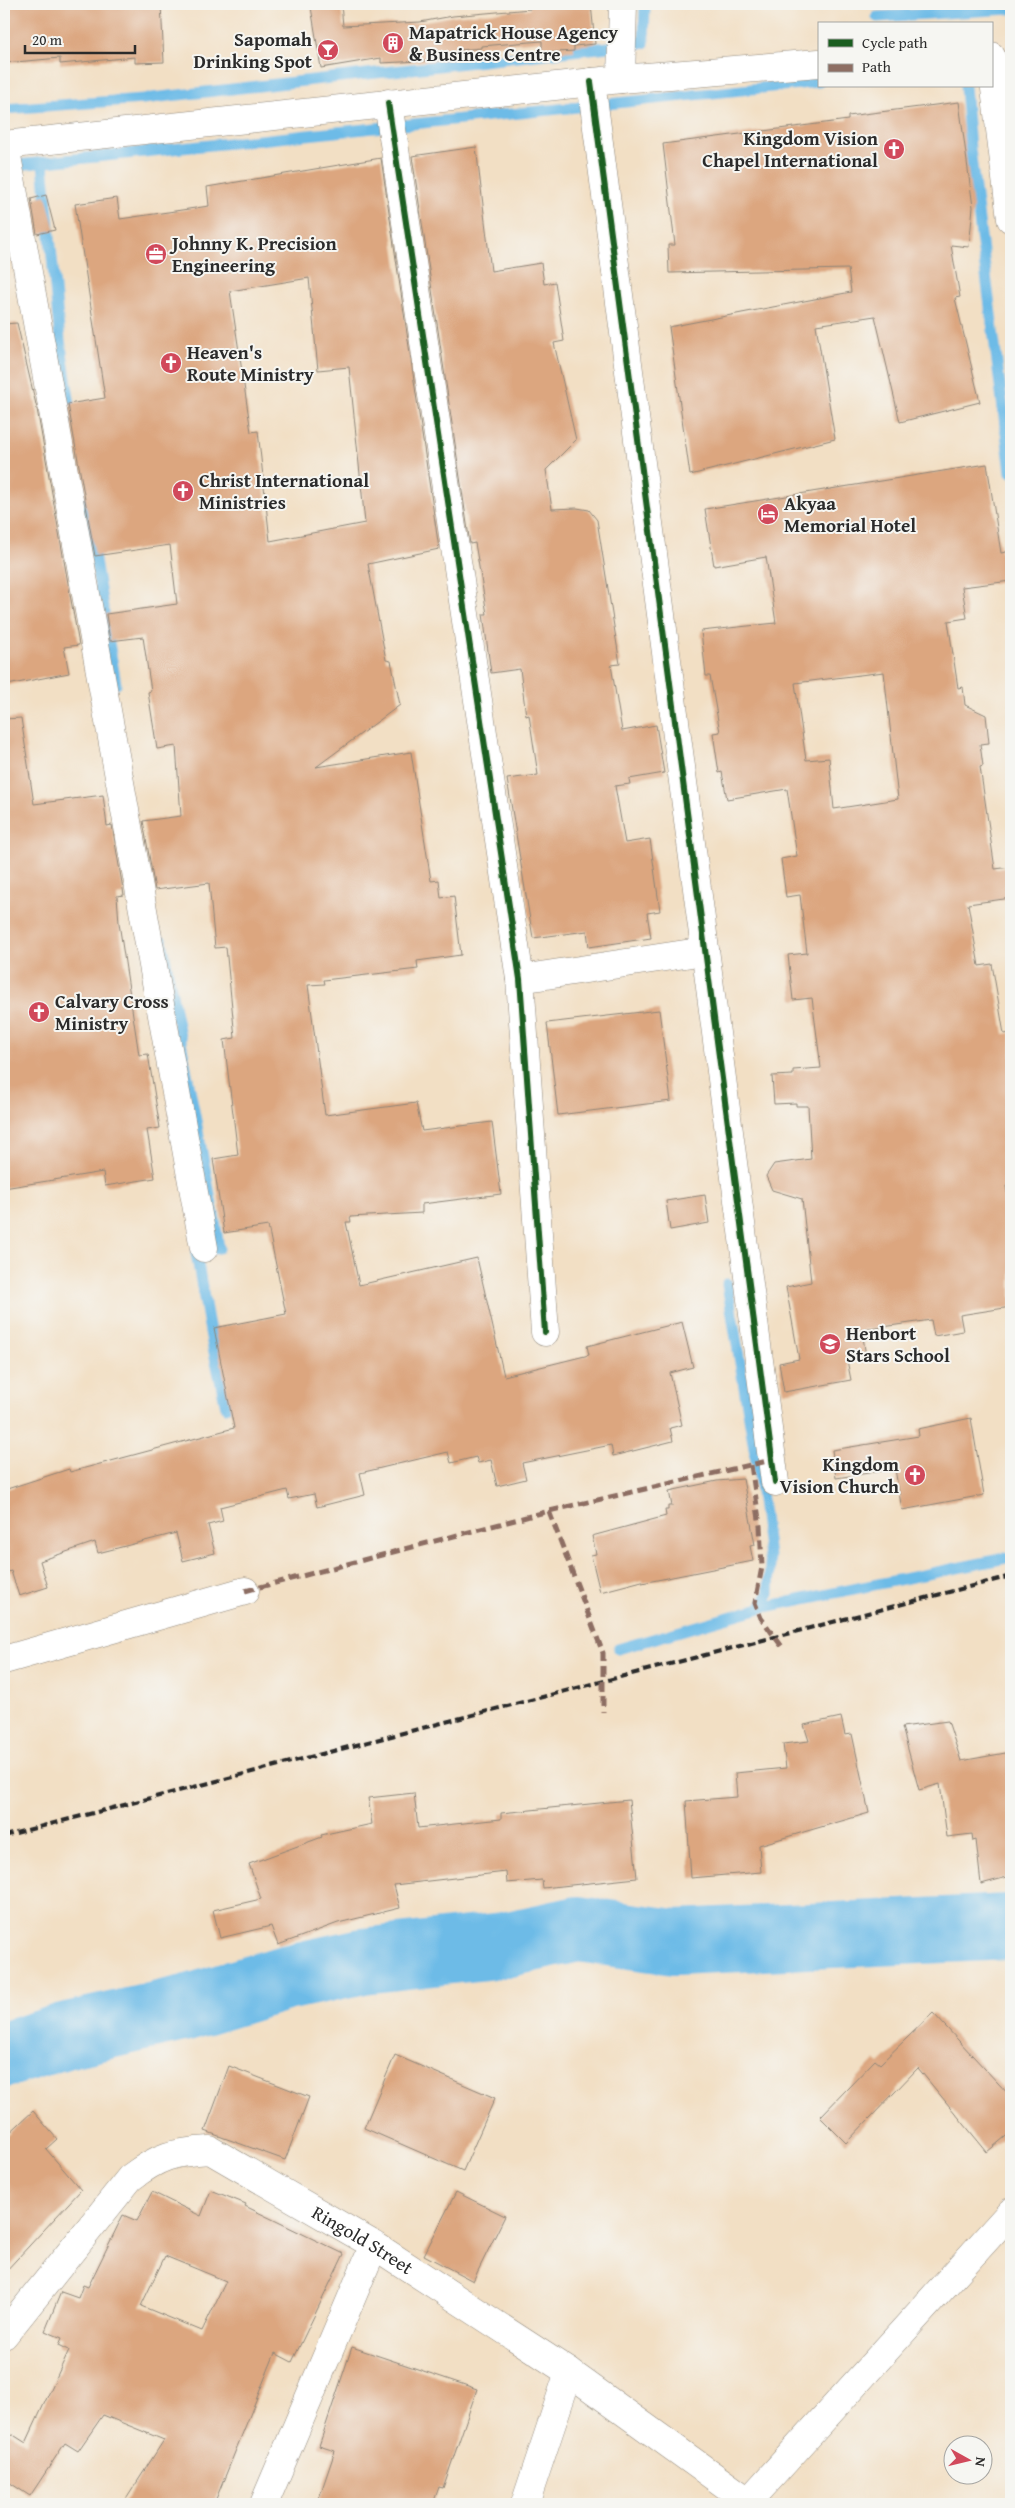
<svg xmlns="http://www.w3.org/2000/svg" width="1015" height="2508" font-family="'Gentium Book Plus',serif">
<rect width="100%" height="100%" fill="#f6f6f2"/>
<filter id="ink" filterUnits="userSpaceOnUse"><feTurbulence type="fractalNoise" baseFrequency=".02" numOctaves="2"/><feDisplacementMap in="SourceGraphic" scale="10" xChannelSelector="R" yChannelSelector="G"/><feConvolveMatrix kernelMatrix="1 2 1 2 8 2 1 2 1" color-interpolation-filters="sRGB"/></filter>
<filter id="wash" filterUnits="userSpaceOnUse"><feTurbulence type="fractalNoise" baseFrequency=".0096" numOctaves="4" result="noise"/><feDisplacementMap in="SourceGraphic" scale="20" xChannelSelector="R" yChannelSelector="G"/><feGaussianBlur stdDeviation="1.12" result="paint"/><feColorMatrix in="noise" values="0 0 0 0 0 0 0 0 0 0 0 0 0 0 0 0 0 1.4 0 .05"/><feComposite in="paint" operator="in"/></filter>
<g filter="url(#wash)">
<rect width="100%" height="100%" fill="#f2dfc4"/>
<g fill="none" stroke-linecap="round" stroke-linejoin="round">
<g stroke="#6dbbe7" stroke-width="11">
<path d="M877 17 1011 9"/>
<path d="M965 86 970 149 1011 472"/>
<path d="M4 109 143 99 644 43 645 4"/>
<path d="M43 164 60 340 72 418"/>
<path d="M8 166 819 82"/>
<path d="M84 495 116 684"/>
<path d="M162 941 215 1221 219 1248 196 1253 212 1343 226 1407"/>
<path d="M727 1284 756 1460"/>
<path d="M758 1467 770 1565 769 1593 760 1608"/>
<path d="M618 1649 760 1608 1011 1557"/>
</g>
<path stroke="#6dbbe7" stroke-width="66" d="M4 2055 64 2036 186 2008 285 1978 363 1961 504 1945 578 1929 675 1942 1011 1927"/>
</g>
<g id="blocks">
<g fill="#dca67f" fill-rule="evenodd">
<path d="M4 4H161L164 62 135 63V57L60 64V58L4 63Z"/>
<path d="M341 4 343 26 420 22 453 16 530 9V4H591L595 44 574 46V51L542 53V41L481 46V48L460 50 462 59 381 63V58L321 68 311 7Z"/>
<path d="M959 102 973 207 969 247 951 245 960 297 955 298 980 402 900 422 875 316 816 325 835 439 690 475 669 327 851 292 848 269 669 273 668 245H675L663 144 848 120V116Z"/>
<path d="M476 147 491 271 541 263 544 284 555 282 564 341 554 343 576 440 546 470 552 509 577 508 589 510 597 520 620 664 611 665 622 731 656 725 664 773 629 779 630 784 615 786 625 843 650 839 660 911 647 913 651 938 589 947 587 931 533 938 507 779 538 775 529 715 526 716 520 669 491 673 483 614H487L475 543 470 544 412 156Z"/>
<path d="M381 158 439 549 368 564 386 660 391 661 400 705 316 767 411 752 431 881 439 880 441 898 454 896 461 955 417 961 418 969 324 980 325 984 308 985 325 1115 416 1103 422 1131 492 1122 501 1194 422 1204V1213L350 1217 351 1222H346L359 1285 477 1258 504 1376 589 1355 587 1346 682 1322 693 1367 670 1373 682 1425 670 1428 673 1441 613 1456 611 1445 522 1463 526 1479 497 1486 491 1460 478 1463 476 1457 451 1463 448 1452 360 1473 365 1495 317 1507 314 1494 289 1499 287 1490 220 1507 223 1521 208 1525 215 1553 183 1561 176 1533 98 1553 95 1542 40 1561 48 1587 19 1596 11 1571 4 1573V1490L69 1469 70 1472 234 1428 214 1328 286 1314 268 1226 224 1233 213 1159 238 1155 224 1040 235 1038 226 947 215 948 209 883 155 890 143 821 181 816 176 746 157 749 148 692 151 691 143 637 110 641 106 614 177 604 170 545 95 556 68 404 105 398 75 204 117 198 120 219 209 206 207 187ZM309 278 318 370 349 367 365 523 270 541 258 431 251 432 230 291Z"/>
<path d="M46 195 55 230 37 234 31 199Z"/>
<path d="M17 323 37 409 79 645 64 647 69 673 7 685 4 667V324Z"/>
<path d="M987 464 1001 553 1011 551V581L962 587 967 618 948 621 958 688 963 687 965 705 986 715 989 743 980 744 983 766 980 767 995 869 1011 867V898L968 904 979 966 992 964 1004 1034 1011 1033V1185L1006 1186 1011 1214V1307L960 1315 963 1331 934 1336 931 1320 862 1330 866 1357 847 1360 851 1380 784 1392 779 1363 799 1359 786 1287 811 1282 802 1199 772 1190 766 1176 774 1164 811 1159 808 1106H796V1103L774 1104 772 1076 793 1075V1070L821 1068 812 998 793 1000 788 955 807 953 800 895 786 897 781 859 797 856 787 789 727 799 722 772 719 773 713 733 720 732 710 676H706L701 631 776 623 766 557 714 566 705 509ZM884 672 898 799 834 809 829 758 806 760 795 683Z"/>
<path d="M21 718 34 804 103 795 107 826 112 825 124 895 117 896 119 923 139 1055 148 1054 160 1128 147 1130 155 1178 105 1186 103 1172 4 1188V719Z"/>
<path d="M659 1010 671 1101 558 1115 547 1023Z"/>
<path d="M705 1195 709 1223 670 1230 666 1201Z"/>
<path d="M971 1418 984 1495 902 1510 895 1469 836 1478 832 1450 919 1436 918 1429Z"/>
<path d="M743 1479 755 1545 750 1546 753 1561 642 1583V1581L600 1592 591 1555 596 1554 592 1536 666 1516 665 1510H668V1506H672L669 1491 717 1481Z"/>
<path d="M841 1717 845 1735 852 1734 869 1813 759 1845 761 1872 691 1878 686 1801 737 1797 735 1773 786 1768 783 1744 809 1741 804 1725Z"/>
<path d="M948 1721 961 1761 1011 1752V1876L981 1884 976 1840 973 1841 972 1834 947 1837 940 1784 919 1790 902 1727Z"/>
<path d="M414 1793 418 1828 501 1819V1813L629 1800 637 1878 543 1888 542 1880 507 1883 506 1872 394 1885 400 1908 338 1923 278 1945 271 1926 220 1938 213 1910 261 1899 249 1864 322 1837 321 1835 372 1824 368 1798Z"/>
<path d="M933 2013 1011 2097V2132L987 2152 918 2068 846 2143 820 2117 875 2060 880 2064Z"/>
<path d="M395 2055 495 2098 463 2171 364 2128Z"/>
<path d="M229 2066 309 2097 285 2160 205 2131Z"/>
<path d="M33 2111 57 2139 46 2149 81 2190 4 2273V2138Z"/>
<path d="M211 2190 246 2204 245 2206 344 2254 292 2362 275 2353 214 2504H123L164 2440 103 2415 78 2451 65 2443 30 2496 4 2479V2429L26 2443 69 2350 59 2345 62 2338 45 2331 61 2292 78 2298 83 2285 88 2287 123 2215 137 2221 152 2192 201 2216ZM165 2256 226 2281 202 2331 141 2306Z"/>
<path d="M456 2192 505 2216 473 2281 424 2255Z"/>
<path d="M352 2347 477 2389 443 2488 439 2487 433 2504H317L335 2451 319 2446Z"/>
</g>
</g>
</g>
<g filter="url(#ink)">
<use href="#blocks" fill-opacity="0" stroke="#8e8578" stroke-width="1"/>
<g fill="none" stroke-linecap="round" stroke-linejoin="round">
<g stroke="#8e8578" stroke-width="29">
<g id="minor">
<path d="M991 56 1011 219"/>
<path d="M621 79 623 4"/>
<path d="M591 82 775 1482"/>
<path d="M388 103 520 979 545 1332"/>
<path d="M4 145 621 79 819 63"/>
<path d="M5 145 204 1248"/>
<path d="M520 979 705 951"/>
<path d="M4 1660 245 1591"/>
<path id="s1" d="M4 2335 130 2178C159 2156 174 2152 210 2150L374 2245 569 2372 752 2504"/>
<path d="M749 2501 1011 2212"/>
<path d="M264 2504 374 2245"/>
<path d="M525 2504 569 2372"/>
</g>
</g>
<use href="#minor" stroke="#fff" stroke-width="28"/>
<path stroke="#2b2b2b" stroke-width="4" stroke-dasharray="8 4" stroke-linecap="butt" d="M4 1836 1011 1576"/>
<g stroke="#8d6e63" stroke-width="5" stroke-dasharray="10 5" stroke-linecap="butt">
<path d="M751 1465 760 1526 762 1567 755 1603 761 1618 783 1648"/>
<path d="M549 1511 603 1653V1712"/>
<path d="M245 1591 549 1511 772 1460"/>
</g>
<g stroke="#f6f6f2" stroke-width="9">
<g id="cycleway">
<path d="M591 82 775 1482"/>
<path d="M388 103 520 979 545 1332"/>
</g>
</g>
<use href="#cycleway" stroke="#1b5e20" stroke-width="6"/>
</g>
</g>
<defs>
<g id="building-disc" transform="scale(1.125)"><circle r="9.5" fill="#d1495b" stroke="#f6f6f2"/><path d="M-4-6H4V6H1V3H-1V6H-4ZM-2.5-4.3h1.7v1.8h-1.7ZM.8-4.3h1.7v1.8H.8ZM-2.5-1h1.7V.8h-1.7ZM.8-1h1.7V.8H.8Z" fill="#fff"/></g>
<g id="bar-disc" transform="scale(1.125)"><circle r="9.5" fill="#d1495b" stroke="#f6f6f2"/><path d="M-6-5H6L.8 .8V4.5H3.5V6h-7V4.5H-.8V.8Z" fill="#fff"/></g>
<g id="church-disc" transform="scale(1.125)"><circle r="9.5" fill="#d1495b" stroke="#f6f6f2"/><path d="M-1.2-6h2.4v3.5h3.3v2.4h-3.3V6h-2.4V-.1h-3.3v-2.4h3.3Z" fill="#fff"/></g>
<g id="office-disc" transform="scale(1.125)"><circle r="9.5" fill="#d1495b" stroke="#f6f6f2"/><path d="M-6-3h4V-5.5h4V-3h4V5H-6ZM-1-4.5V-3h2v-1.5ZM-6 0V1H6V0Z" fill="#fff"/></g>
<g id="hotel-disc" transform="scale(1.125)"><circle r="9.5" fill="#d1495b" stroke="#f6f6f2"/><path d="M-6-4.5h1.5V1H6V5H4.5V3h-9V5H-6ZM-4 0a1.8 1.8 0 1 1 3.6 0ZM.5 0V-2.5h3Q6-2.5 6 0Z" fill="#fff"/></g>
<g id="school-disc" transform="scale(1.125)"><circle r="9.5" fill="#d1495b" stroke="#f6f6f2"/><path d="M0-5L7-2L0 1L-7-2ZM-4 1L0 2.5L4 1V4Q0 6-4 4Z" fill="#fff"/></g>
</defs>
<g fill-rule="evenodd">
<use href="#building-disc" x="393" y="43"/>
<use href="#bar-disc" x="328" y="50"/>
<use href="#church-disc" x="894" y="149"/>
<use href="#office-disc" x="156" y="254"/>
<use href="#church-disc" x="171" y="363"/>
<use href="#church-disc" x="183" y="491"/>
<use href="#hotel-disc" x="768" y="514"/>
<use href="#church-disc" x="39" y="1012"/>
<use href="#school-disc" x="830" y="1344"/>
<use href="#church-disc" x="915" y="1475"/>
</g>
<g text-anchor="middle" stroke-width="4" stroke-linejoin="round" paint-order="stroke">
<g font-size="19" font-weight="bold" fill="#2b2b2b" stroke="#f6f6f2" text-anchor="start">
<text x="409" y="39">Mapatrick House Agency<tspan x="409" dy="22">&amp; Business Centre</tspan></text>
<text x="312" y="46" text-anchor="end">Sapomah<tspan x="312" dy="22">Drinking Spot</tspan></text>
<text x="878" y="145" text-anchor="end">Kingdom Vision<tspan x="878" dy="22">Chapel International</tspan></text>
<text x="172" y="250">Johnny K. Precision<tspan x="172" dy="22">Engineering</tspan></text>
<text x="187" y="359">Heaven's<tspan x="187" dy="22">Route Ministry</tspan></text>
<text x="199" y="487">Christ International<tspan x="199" dy="22">Ministries</tspan></text>
<text x="784" y="510">Akyaa<tspan x="784" dy="22">Memorial Hotel</tspan></text>
<text x="55" y="1008">Calvary Cross<tspan x="55" dy="22">Ministry</tspan></text>
<text x="846" y="1340">Henbort<tspan x="846" dy="22">Stars School</tspan></text>
<text x="899" y="1471" text-anchor="end">Kingdom<tspan x="899" dy="22">Vision Church</tspan></text>
</g>
<g font-size="19" fill="#2b2b2b" stroke="#f6f6f2">
<text dy="7" stroke="none"><textPath href="#s1" startOffset="465">Ringold Street</textPath></text>
</g>
</g>
<rect width="1015" height="2508" fill="none" stroke="#f6f6f2" stroke-width="20"/>
<rect x="818" y="22" width="175" height="65" fill="#f6f6f2" stroke="#a5a5a2"/>
<rect x="828" y="39" width="25" height="8" fill="#1b5e20" stroke="#a5a5a2"/>
<text x="862" y="48" font-size="15" fill="#2b2b2b">Cycle path</text>
<rect x="828" y="64" width="25" height="8" fill="#8d6e63" stroke="#a5a5a2"/>
<text x="862" y="72" font-size="15" fill="#2b2b2b">Path</text>
<g transform="translate(968 2460) rotate(98)"><circle r="24" fill="#f6f6f2" stroke="#a5a5a2"/>
<path d="M0-4L9 19L0 12L-9 19Z" fill="#d1495b"/>
<text y="-8" font-size="14" font-weight="bold" text-anchor="middle" fill="#2b2b2b">N</text>
</g>
<path d="M25 45v8h110v-8" fill="none" stroke="#2b2b2b" stroke-width="2.5"/>
<text x="32" y="45" font-size="15" fill="#2b2b2b" stroke="#f6f6f2" stroke-width="4" paint-order="stroke">20 m</text>
</svg>
